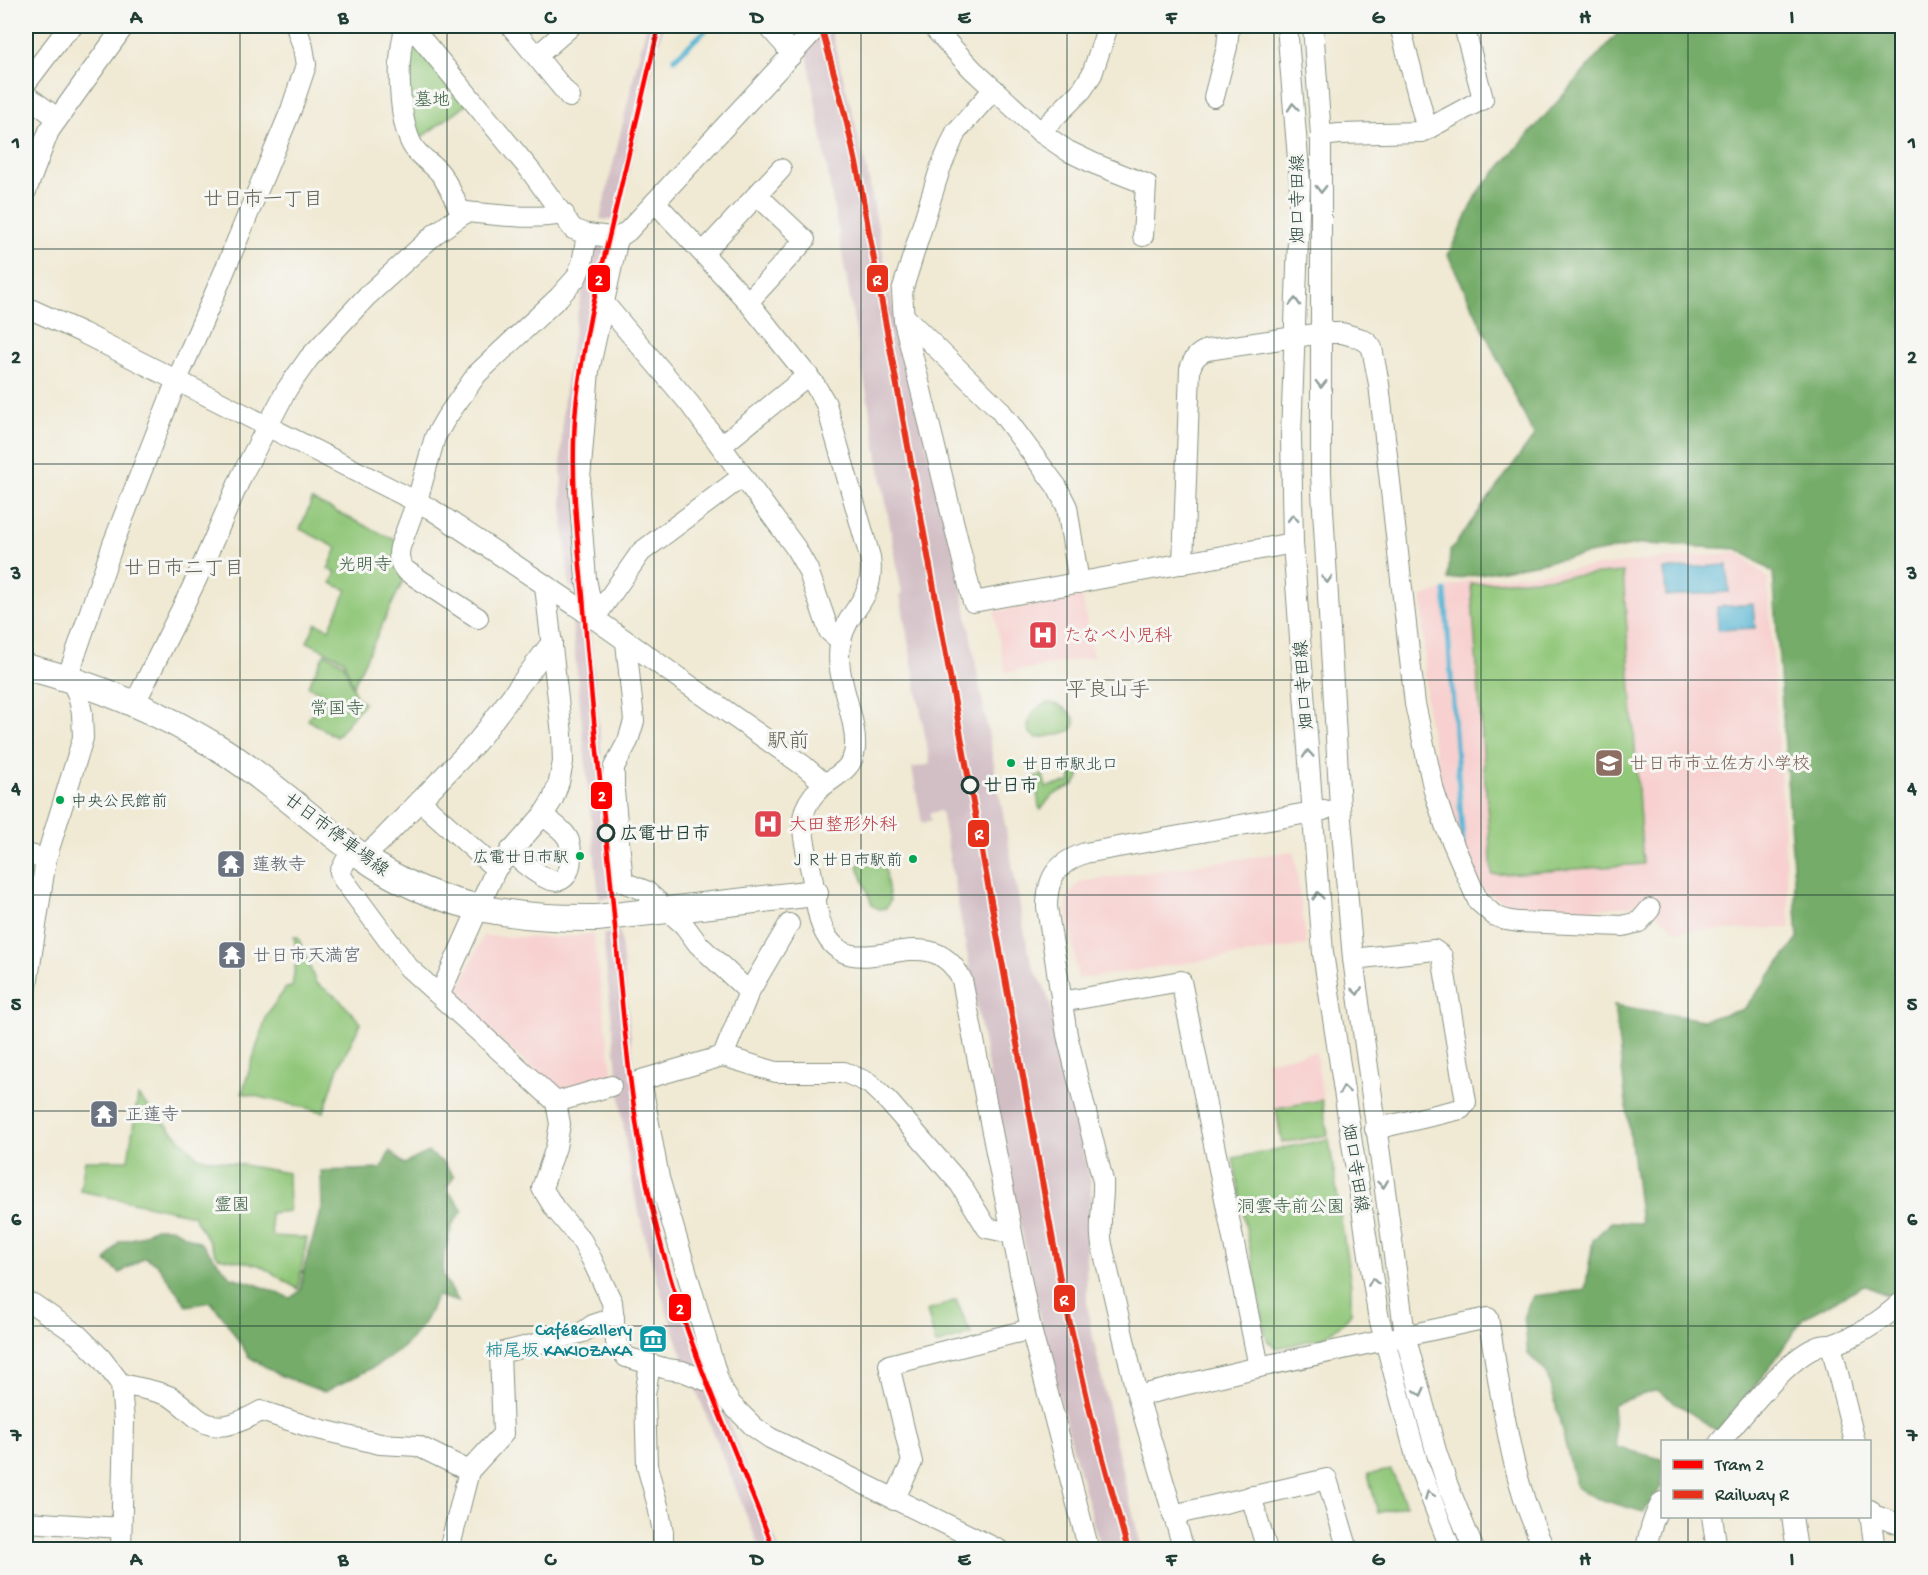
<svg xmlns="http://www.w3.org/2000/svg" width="1928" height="1575" font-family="'Gochi Hand','Klee One',sans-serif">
<rect width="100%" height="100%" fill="#f6f6f2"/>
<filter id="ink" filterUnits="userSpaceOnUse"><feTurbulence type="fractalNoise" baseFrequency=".0167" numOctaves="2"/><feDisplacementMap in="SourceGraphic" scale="12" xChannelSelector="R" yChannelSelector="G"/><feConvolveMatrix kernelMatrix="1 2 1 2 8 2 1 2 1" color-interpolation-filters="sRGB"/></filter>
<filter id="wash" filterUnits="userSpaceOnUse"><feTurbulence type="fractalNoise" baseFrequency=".008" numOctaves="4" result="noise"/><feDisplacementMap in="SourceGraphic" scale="24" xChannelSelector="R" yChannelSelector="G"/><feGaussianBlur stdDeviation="1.35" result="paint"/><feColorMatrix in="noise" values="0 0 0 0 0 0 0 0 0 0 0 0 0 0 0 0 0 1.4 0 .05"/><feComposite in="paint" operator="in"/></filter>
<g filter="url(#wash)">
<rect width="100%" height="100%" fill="#f0e9d3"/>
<g fill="#f7d0cf">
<path d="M1739 553 1768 578 1790 928 1677 931 1646 905 1522 914 1478 886 1448 812 1427 714 1422 597 1468 581 1659 559Z"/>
<path d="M1082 596 1093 657 1005 673 994 612Z"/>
<path d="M1294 851 1307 945 1078 979 1066 900 1079 882Z"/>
<path d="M593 934 613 1077 559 1092 459 1004V990L483 936 554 938Z"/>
<path d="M1316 1052 1328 1136 1281 1145 1266 1061Z"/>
</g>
<g fill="#d2bec5">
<path d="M646 26H663L617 221 600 219Z"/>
<path d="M802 26H830L867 170 898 332 959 572 1028 951 1034 969 1044 986 1050 1003 1056 1037 1091 1183V1201L1086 1257 1087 1302 1090 1324 1123 1475 1142 1549H1102L1093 1523 1045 1343 1032 1282 990 1078 941 811 929 813 931 821 922 823 912 768 930 764 900 595 902 594Z"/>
<path d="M594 242 612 245 590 338 587 598 569 586 562 506 561 457 563 408 569 359 578 310Z"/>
<path d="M571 614 589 626 616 897 599 899Z"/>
<path d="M620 932 636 1088 643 1143 654 1197 667 1251 683 1304 709 1373 686 1364 666 1309 650 1256 636 1201 626 1146 619 1090 603 934Z"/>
<path d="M693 1382 716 1390 779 1549H760Z"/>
</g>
<g fill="#91c779" stroke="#588256" stroke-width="1.5">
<path d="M411 35 468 103 415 142 403 91Z"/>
<path d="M312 500 397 541 405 577 353 686 344 660 307 642 316 623 329 629 347 590 331 583 336 572 328 569 337 548 300 529Z"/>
<path d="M1623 572 1643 864 1492 875 1471 584Z"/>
<path d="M325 653 343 663 356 696 364 703 336 737 308 720 323 694 308 686Z"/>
<path d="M1049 703C1061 703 1083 718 1072 729 1066 735 1043 737 1035 738L1028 731C1028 716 1034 707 1049 703Z"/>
<path d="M1079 768 1081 770C1076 792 1068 784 1054 795 1048 799 1045 805 1041 810L1039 807 1035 777 1043 775 1046 787 1071 782 1069 770Z"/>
<path d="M882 860 884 862 890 901 886 908 879 909 873 906 871 902 858 866 859 864Z"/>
<path d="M294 937H298L316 983 338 998 361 1023 338 1068 324 1112 242 1093 267 1014 286 988 292 987 295 966 299 964Z"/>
<path d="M138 1096 198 1157 288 1173 289 1211 270 1213 272 1236 307 1238 298 1289 259 1265 218 1257 193 1215 80 1191 85 1160H128Z"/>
<path d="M1322 1100 1328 1135 1282 1143 1276 1108Z"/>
<path d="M1329 1139 1351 1285V1313L1344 1322 1325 1337 1278 1348 1267 1341 1233 1158Z"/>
<path d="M956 1300 971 1334 936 1345 927 1311Z"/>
<path d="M1391 1470 1406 1505 1378 1513 1368 1474Z"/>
</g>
<g fill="#74ac69" stroke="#4a744e" stroke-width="1.5">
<path d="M1624 26H1902V1292L1896 1299 1864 1285 1803 1318 1771 1366 1717 1431 1657 1390 1613 1404 1616 1447 1662 1459V1486L1643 1512 1596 1498 1576 1487 1554 1398 1546 1372 1528 1354 1524 1315 1533 1296 1585 1290 1593 1240 1611 1222 1641 1223 1614 1005 1703 1020 1744 1009 1798 939 1773 572 1738 549 1643 544 1448 580 1450 551 1534 436 1448 255 1479 191Z"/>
<path d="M390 1151 404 1164 428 1152 444 1163 454 1177 446 1188 463 1210 453 1223 444 1254 443 1276 459 1302 437 1296C432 1305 429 1316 422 1325 397 1362 362 1372 324 1392L279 1375 249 1357 225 1320 211 1302 187 1306 157 1264 145 1257 120 1273 106 1261 119 1242 139 1237 155 1228H171L201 1243 231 1277 255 1284 290 1298 300 1291 305 1265 322 1208 321 1171 381 1169Z"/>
</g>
<g fill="#56b5d4" stroke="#3a7984" stroke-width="1.5">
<path d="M1727 565 1729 592 1666 596 1664 569Z"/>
<path d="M1753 604 1755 628 1718 630 1717 607Z"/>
</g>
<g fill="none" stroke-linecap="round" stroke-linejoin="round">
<g stroke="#56b5d4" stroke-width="5">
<path d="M674 59 706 30"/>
<path d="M1445 591 1463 844"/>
</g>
</g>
</g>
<g filter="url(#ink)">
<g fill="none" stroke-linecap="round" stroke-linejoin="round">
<g stroke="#889384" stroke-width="22">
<g id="minor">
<path d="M405 26 420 37 530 170 573 229 587 234 618 238 628 231 655 202"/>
<path d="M511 26 570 97"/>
<path d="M768 26 785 45 791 56"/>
<path d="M818 26 655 202 748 302 815 385 826 404 870 557C876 601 849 606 841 640 832 675 857 713 855 748 853 775 825 778 812 797 806 805 803 813 803 822 802 840 809 859 812 876 815 893 816 913 823 929 852 995 927 909 962 980L1031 1329 1089 1550"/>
<path d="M932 26 973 70 1040 132 1068 151 1095 164 1146 184 1143 236"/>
<path d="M1287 26 1300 183 1291 437 1293 543 1323 953 1378 1314 1418 1464 1451 1550"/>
<path d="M1313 26 1321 136V474L1340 807 1353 959 1405 1335 1436 1451 1448 1486 1474 1550"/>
<path d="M1400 26 1427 130"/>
<path d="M537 56 570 27"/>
<path d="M26 83 61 37 73 26"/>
<path d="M994 89 956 132 940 169 902 291 904 321 973 602 1293 543"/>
<path d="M26 95 57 118"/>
<path d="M1214 97 1227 47 1229 26"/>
<path d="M1040 132 1082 90 1092 74 1108 26"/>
<path d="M1321 136 1339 134 1422 132 1483 99 1464 26"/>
<path d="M26 191 49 131 124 26"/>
<path d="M462 215 466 212C499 215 531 220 564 214"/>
<path d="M703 253 781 169"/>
<path d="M748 302 805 240 757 195"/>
<path d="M604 303 689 403 795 547 808 570 829 631 841 641"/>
<path d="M26 307 83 333 431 509 575 605 804 766 825 784"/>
<path d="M904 316 999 409 1057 487 1067 507 1079 583"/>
<path d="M721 446 808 375"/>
<path d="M1183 564 1190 369C1193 359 1197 354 1207 350L1322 333H1342L1359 338 1367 342 1372 348 1379 384 1415 704 1434 791 1445 825 1478 901 1495 916 1506 920 1518 922 1623 926 1639 922 1650 909"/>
<path d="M478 618 405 570C399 562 398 556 400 547L417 501 435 437 446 418 477 374 559 297 576 278 582 264 587 234"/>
<path d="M594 619 586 579 579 491 589 370 618 238"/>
<path d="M594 619 641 552 743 476"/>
<path d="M626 642 634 721 628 741 614 767V791L623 882 646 891 684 925 698 944 749 992"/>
<path d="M67 679 113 544 177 380 222 277 291 110 306 65 303 47 296 26"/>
<path d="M134 705 196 580 242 475 287 389 309 358 367 296 435 234 462 215C455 201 450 186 440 173 433 164 421 158 414 148 398 125 395 49 407 26"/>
<path d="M420 801 496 869"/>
<path d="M352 849 340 872 343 879 408 967 556 1102 611 1086"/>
<path d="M510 851C521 861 534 873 548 879 571 889 574 856 569 841 565 830 551 823 543 815"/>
<path d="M26 854 46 859"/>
<path d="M363 857 379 843 477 742 552 642"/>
<path d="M1353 959 1434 950 1442 956 1466 1102 1461 1109 1375 1129"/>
<path d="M26 992 46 859 83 738 82 713 78 695 71 680"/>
<path d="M440 994 496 869 543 815 553 799 559 782 563 762 562 734 545 586"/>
<path d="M1061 1002 1181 981 1259 1367"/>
<path d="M723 1056 749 992 789 924"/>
<path d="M556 1102 560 1124 556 1147 542 1188 555 1209 582 1241 592 1260 612 1302 616 1342 626 1357 667 1369 682 1371 720 1386"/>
<path d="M26 1302 33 1304 78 1335 101 1358 121 1384 124 1422 121 1550"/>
<path d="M650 1364 645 1396 647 1466 658 1506 663 1532V1550"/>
<path d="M121 1384C133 1387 160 1391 171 1397 181 1403 190 1413 200 1420 219 1433 243 1421 261 1411L310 1427 380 1444 418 1446 469 1471 503 1434 500 1353 583 1332 593 1325 614 1318"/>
<path d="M1138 1396 1259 1367 1488 1318C1502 1395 1509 1479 1545 1550"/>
<path d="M1720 1442C1743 1416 1786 1359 1817 1347 1821 1345 1826 1345 1831 1345"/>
<path d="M1855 1442 1831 1345C1857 1337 1882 1320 1902 1302"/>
<path d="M1251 1496 1267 1550"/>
<path d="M894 1500 912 1462 889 1365 1031 1329"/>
<path d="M1870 1510V1514L1902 1525"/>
<path d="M1870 1514 1875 1550"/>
<path d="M1173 1515 1327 1479 1348 1550"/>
<path d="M1712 1516 1717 1550"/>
<path d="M1792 1516 1797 1550"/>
<path d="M26 1522 121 1528"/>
<path d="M449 1550 469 1471"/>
<path d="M999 1550 770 1438 754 1427 731 1404 720 1386 659 1178 641 1080 723 1056 776 1072H844L869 1083 888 1101 960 1184 987 1228 1011 1233"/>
<path d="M1184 1550 1135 1387 1102 1245C1098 1224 1104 1202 1103 1181L1067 1035 1047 907C1047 877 1057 863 1085 853L1324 810"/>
<path d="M1646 1550C1649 1532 1653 1517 1662 1502"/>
</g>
</g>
<g stroke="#889384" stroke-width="28">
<path id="major" d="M26 667C94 684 162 713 222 750 272 782 315 823 363 857 433 907 512 919 597 918L815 893"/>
</g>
<use href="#minor" stroke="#fff" stroke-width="20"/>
<use href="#major" stroke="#fff" stroke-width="26"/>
<g stroke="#f6f6f2" stroke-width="10">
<path id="rail-1" d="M821 26 844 110 858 172 1061 1285 1091 1415 1128 1550"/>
</g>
<use href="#rail-1" stroke="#e7311b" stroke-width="6"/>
<g stroke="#f6f6f2" stroke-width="9">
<path id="tram-1" d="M659 26 591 313C585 344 579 375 576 407 570 470 577 534 583 597 590 686 599 774 609 863 622 992 628 1126 663 1252 690 1353 736 1451 774 1550"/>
</g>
<use href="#tram-1" stroke="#f00" stroke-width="4.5"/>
</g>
<defs><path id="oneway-chevron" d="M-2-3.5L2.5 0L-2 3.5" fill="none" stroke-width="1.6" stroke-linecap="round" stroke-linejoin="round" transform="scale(1.5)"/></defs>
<g stroke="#8f9e9a">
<use href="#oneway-chevron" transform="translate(1293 107) rotate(-95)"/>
<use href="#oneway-chevron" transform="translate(1321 189) rotate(90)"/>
<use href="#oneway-chevron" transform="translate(1295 302) rotate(-88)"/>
<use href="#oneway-chevron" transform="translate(1321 384) rotate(91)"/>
<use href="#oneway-chevron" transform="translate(1293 518) rotate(-91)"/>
<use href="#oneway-chevron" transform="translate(1327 579) rotate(87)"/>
<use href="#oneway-chevron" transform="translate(1308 754) rotate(-94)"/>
<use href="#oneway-chevron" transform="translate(1318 896) rotate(-95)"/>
<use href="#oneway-chevron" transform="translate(1357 991) rotate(82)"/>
<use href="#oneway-chevron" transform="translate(1344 1090) rotate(-99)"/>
<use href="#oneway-chevron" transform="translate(1383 1184) rotate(82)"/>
<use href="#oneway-chevron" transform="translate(1373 1282) rotate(-99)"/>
<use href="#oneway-chevron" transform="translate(1420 1392) rotate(76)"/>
<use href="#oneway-chevron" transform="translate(1429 1495) rotate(-111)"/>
</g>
</g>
<path fill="none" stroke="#1f3d34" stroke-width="1.5" stroke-opacity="0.55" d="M240 26V1550M447 26V1550M654 26V1550M861 26V1550M1067 26V1550M1274 26V1550M1481 26V1550M1688 26V1442M26 249H1902M26 464H1902M26 680H1902M26 895H1902M26 1111H1902M26 1326H1902M1688 1516V1550"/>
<defs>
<g id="hospital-square" transform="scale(1.5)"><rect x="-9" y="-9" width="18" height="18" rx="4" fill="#e0444e" stroke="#f6f6f2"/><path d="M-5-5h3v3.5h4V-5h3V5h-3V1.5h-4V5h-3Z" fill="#fff"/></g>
<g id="school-square" transform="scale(1.5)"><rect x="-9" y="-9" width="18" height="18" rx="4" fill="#8d6e63" stroke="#f6f6f2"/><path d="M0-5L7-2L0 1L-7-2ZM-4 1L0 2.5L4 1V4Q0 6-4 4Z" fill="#fff"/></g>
<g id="temple-square" transform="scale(1.5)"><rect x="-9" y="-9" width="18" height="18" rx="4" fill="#6b7280" stroke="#f6f6f2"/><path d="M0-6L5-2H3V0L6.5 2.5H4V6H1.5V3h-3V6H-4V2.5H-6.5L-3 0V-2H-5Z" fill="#fff"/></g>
<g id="museum-square" transform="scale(1.5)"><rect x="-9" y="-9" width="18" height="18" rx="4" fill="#0f9aa8" stroke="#f6f6f2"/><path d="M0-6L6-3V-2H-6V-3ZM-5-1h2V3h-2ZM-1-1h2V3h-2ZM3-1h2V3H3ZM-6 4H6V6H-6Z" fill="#fff"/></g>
</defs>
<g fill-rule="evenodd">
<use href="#hospital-square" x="1043" y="635"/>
<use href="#school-square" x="1609" y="763"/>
<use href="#hospital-square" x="768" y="824"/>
<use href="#temple-square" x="231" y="864"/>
<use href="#temple-square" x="232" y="955"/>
<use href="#temple-square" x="104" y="1114"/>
<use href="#museum-square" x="653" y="1339"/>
</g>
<g fill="#00a651" stroke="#f6f6f2" stroke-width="2">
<circle cx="1011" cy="763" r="5"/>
<circle cx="60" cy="800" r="5"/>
<circle cx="580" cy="856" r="5"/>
<circle cx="913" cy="859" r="5"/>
</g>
<g fill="#f6f6f2" stroke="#1f3d34" stroke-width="3">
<circle cx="970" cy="785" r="8"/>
<circle cx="606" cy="833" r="8"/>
</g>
<g text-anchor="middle" stroke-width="6" stroke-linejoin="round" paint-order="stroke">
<g font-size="16" fill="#1f3d34" stroke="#f6f6f2" text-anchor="start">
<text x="1022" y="769">廿日市駅北口</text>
<text x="71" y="806">中央公民館前</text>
<text x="569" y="862" text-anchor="end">広電廿日市駅</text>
<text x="902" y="865" text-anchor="end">ＪＲ廿日市駅前</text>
</g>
<g font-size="18" fill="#3c6045" stroke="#f6f6f2">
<text x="432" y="105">墓地</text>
<text x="365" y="570">光明寺</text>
<text x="337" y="714">常国寺</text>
<text x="232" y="1210">霊園</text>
<text x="1291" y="1212">洞雲寺前公園</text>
</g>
<g font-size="18" fill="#1f3d34" stroke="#f6f6f2">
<text transform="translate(1297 199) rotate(-90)" y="6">畑口寺田線</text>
<text transform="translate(1303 685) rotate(-94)" y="6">畑口寺田線</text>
<text transform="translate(337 834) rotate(37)" y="6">廿日市停車場線</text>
<text transform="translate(1356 1168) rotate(81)" y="6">畑口寺田線</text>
</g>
<g font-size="18" fill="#be3a42" stroke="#f6f6f2" text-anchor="start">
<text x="1064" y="641">たなべ小児科</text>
<text x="789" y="830">大田整形外科</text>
</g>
<g font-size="18" fill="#785e54" stroke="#f6f6f2" text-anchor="start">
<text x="1630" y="769">廿日市市立佐方小学校</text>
</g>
<g font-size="18" font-weight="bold" fill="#1f3d34" stroke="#f6f6f2" text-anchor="start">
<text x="984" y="791">廿日市</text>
<text x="620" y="839">広電廿日市</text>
</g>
<g font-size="18" fill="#5b616d" stroke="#f6f6f2" text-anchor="start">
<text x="252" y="870">蓮教寺</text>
<text x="253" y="961">廿日市天満宮</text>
<text x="125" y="1120">正蓮寺</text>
</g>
<g font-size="18" fill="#0d838f" stroke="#f6f6f2" text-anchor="end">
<text x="632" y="1335">Café&amp;Gallery<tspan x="632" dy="21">柿尾坂 KAKIOZAKA</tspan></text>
</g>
<g font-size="20" fill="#646156" stroke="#f6f6f2">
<text x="263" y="205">廿日市一丁目</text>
<text x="184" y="574">廿日市二丁目</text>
</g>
<g font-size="21" fill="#646156" stroke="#f6f6f2">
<text x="1108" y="696">平良山手</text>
<text x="788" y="747">駅前</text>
</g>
</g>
<g stroke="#f6f6f2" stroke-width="2">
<rect x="866" y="264" width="23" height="29" rx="6" fill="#e7311b"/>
<rect x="587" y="264" width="24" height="29" rx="6" fill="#f00"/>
<rect x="590" y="781" width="23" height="29" rx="6" fill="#f00"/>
<rect x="967" y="819" width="23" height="29" rx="6" fill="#e7311b"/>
<rect x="1053" y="1284" width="23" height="29" rx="6" fill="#e7311b"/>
<rect x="668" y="1293" width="24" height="29" rx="6" fill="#f00"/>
</g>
<g font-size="16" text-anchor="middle" font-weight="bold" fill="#fff">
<text x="877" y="285">R</text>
<text x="599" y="285">2</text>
<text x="602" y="801">2</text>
<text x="979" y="839">R</text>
<text x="1064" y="1305">R</text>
<text x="680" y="1314">2</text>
</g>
<rect width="1928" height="1575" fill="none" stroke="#f6f6f2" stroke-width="66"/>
<rect x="1661" y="1440" width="210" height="78" fill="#f6f6f2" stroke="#a0aca6" stroke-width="1.5"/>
<rect x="1673" y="1460" width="30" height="9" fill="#ff0000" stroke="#a0aca6" stroke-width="1.5"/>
<text x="1715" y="1470" font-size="18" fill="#1f3d34">Tram 2</text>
<rect x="1673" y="1490" width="30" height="9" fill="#e7311b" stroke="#a0aca6" stroke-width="1.5"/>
<text x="1715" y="1500" font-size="18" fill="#1f3d34">Railway R</text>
<rect x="33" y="33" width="1862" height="1509" fill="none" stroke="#1f3d34" stroke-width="2"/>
<g font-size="20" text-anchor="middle" font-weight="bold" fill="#1f3d34">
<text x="136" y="23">A</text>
<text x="343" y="23">B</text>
<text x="550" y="23">C</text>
<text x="757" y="23">D</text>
<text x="964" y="23">E</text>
<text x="1171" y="23">F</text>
<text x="1378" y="23">G</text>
<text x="1585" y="23">H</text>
<text x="1792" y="23">I</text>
<text x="16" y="148">1</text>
<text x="1912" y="148">1</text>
<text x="16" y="363">2</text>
<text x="1912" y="363">2</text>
<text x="16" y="579">3</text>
<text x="1912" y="579">3</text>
<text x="16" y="794">4</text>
<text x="1912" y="794">4</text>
<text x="16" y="1010">5</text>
<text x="1912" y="1010">5</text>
<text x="16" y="1225">6</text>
<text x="1912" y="1225">6</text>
<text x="16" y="1441">7</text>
<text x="1912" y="1441">7</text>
<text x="136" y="1565">A</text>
<text x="343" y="1565">B</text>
<text x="550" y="1565">C</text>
<text x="757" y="1565">D</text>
<text x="964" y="1565">E</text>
<text x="1171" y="1565">F</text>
<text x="1378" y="1565">G</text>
<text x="1585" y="1565">H</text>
<text x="1792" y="1565">I</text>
</g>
</svg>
